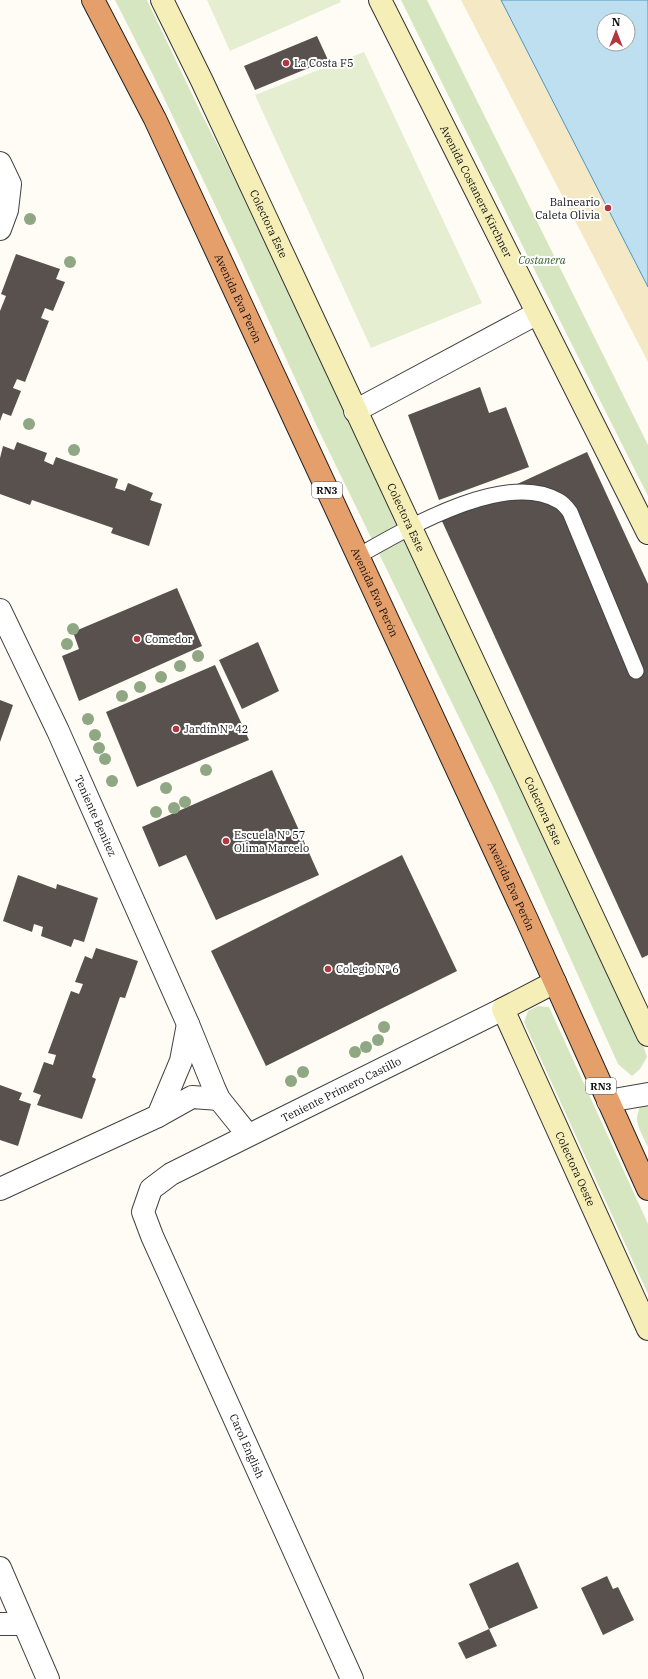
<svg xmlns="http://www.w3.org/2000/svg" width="648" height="1679" font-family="'IBM Plex Serif',serif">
<rect width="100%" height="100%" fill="#fefcf4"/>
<g fill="#d5e6c0">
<path d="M115 0H147L200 111 259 226 641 1039 647 1057 640 1069 632 1076 618 1064 496 793 319 431 237 251 153 75Z"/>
<path d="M401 0H427L648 445V496L539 279Z"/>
<path d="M538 1006 549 1007 648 1224V1294L524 1022 528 1011Z"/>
<path d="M648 1101V1147C640 1129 631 1120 643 1102Z"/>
</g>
<path fill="#f5e9c5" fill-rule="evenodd" d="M461 0H620L648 54V362ZM604 20H628V44H604Z"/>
<g fill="#e5eed1">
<path d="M207 0H340L341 2 230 51Z"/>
<path d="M364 52 482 303 371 348 255 95Z"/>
</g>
<path fill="#bedff0" stroke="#4d95bf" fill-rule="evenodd" d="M501 0H648V287ZM604 20H628V44H604Z"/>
<g fill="#58514d">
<path d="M317 36 328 60 255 90 244 66Z"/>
<path d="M16 254 60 269 56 279 65 282 53 311 45 308 41 318 49 321 25 382 17 379 13 388 21 391 11 416 3 413 0 421V311L6 296 1 294Z"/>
<path d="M480 387 489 413 506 407 529 467 439 500 408 415Z"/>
<path d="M17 442 47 453 44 461 53 465 56 457 118 479 115 488 125 491 128 483 153 493 150 500 162 504 149 546 111 533 113 528 32 500 30 505 0 494V458L3 446 14 450Z"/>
<path d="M587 452 648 584V955L642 958 441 519Z"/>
<path d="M177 588 202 646 79 701 62 656 79 649 73 632Z"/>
<path d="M258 642 279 691 242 709 219 660Z"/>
<path d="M215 665 249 740 137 787 106 712Z"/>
<path d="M0 700 13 705 0 742Z"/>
<path d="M272 770 319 875 216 920 186 855 159 867 142 827Z"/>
<path d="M402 855 457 971 266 1066 211 951Z"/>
<path d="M18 875 56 889 57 884 98 898 84 942 74 939 71 947 41 936 43 927 34 924 32 932 3 921Z"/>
<path d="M96 948 138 961 125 998 120 997 92 1077 96 1079 82 1119 37 1105 41 1095 33 1092 44 1062 53 1065 56 1055 48 1053 71 991 79 994 83 984 75 982 85 956 92 959Z"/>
<path d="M0 1085 22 1093 19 1100 31 1104 18 1146 0 1140Z"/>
<path d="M518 1562 538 1608 489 1629 469 1584Z"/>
<path d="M607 1576 613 1589 618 1587 634 1620 603 1635 581 1588Z"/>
<path d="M489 1629 497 1646 466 1659 458 1643Z"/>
</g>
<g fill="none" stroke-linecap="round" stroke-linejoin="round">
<g stroke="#434343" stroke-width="17">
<path id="lane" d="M358 556C404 530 506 469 559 501 563 503 567 508 570 512L636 671"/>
</g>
<g stroke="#434343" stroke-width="24">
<g id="street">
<path d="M0 163 10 184 7 210 0 229"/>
<path d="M355 411 536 314"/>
<path id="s1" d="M0 610 58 731 188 1024 214 1088 219 1099 248 1135"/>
<path d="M608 1101 648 1094"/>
<path d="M158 1116 192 1097 219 1099"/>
<path d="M0 1189 158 1116 181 1061 188 1024"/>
<path d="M0 1568 48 1679"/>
<path d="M0 1624H23"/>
<path id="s2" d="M352 1679 152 1236 143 1212 151 1189 171 1174 503 1009"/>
</g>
</g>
<g stroke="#323232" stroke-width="24">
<g id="secondary">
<path id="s3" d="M162 0 202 81 648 1035"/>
<path id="s4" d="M380 0 648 533"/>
<path id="s5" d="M555 982 503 1009 648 1329"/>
</g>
</g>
<g stroke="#212121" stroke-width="24">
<g id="highway">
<path id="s6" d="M93 0 155 119 527 920 648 1189"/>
</g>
</g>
<use href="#lane" stroke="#fff" stroke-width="15"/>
<use href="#street" stroke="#fff" stroke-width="22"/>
<use href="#secondary" stroke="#f6eeb7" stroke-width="22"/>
<use href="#highway" stroke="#e59f6b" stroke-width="22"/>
</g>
<g fill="#8fa783">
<circle cx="30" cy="219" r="6"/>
<circle cx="70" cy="262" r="6"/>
<circle cx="29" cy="424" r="6"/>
<circle cx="74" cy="450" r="6"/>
<circle cx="73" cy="629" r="6"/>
<circle cx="67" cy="644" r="6"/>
<circle cx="198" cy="656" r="6"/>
<circle cx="180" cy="666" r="6"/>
<circle cx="161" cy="677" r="6"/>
<circle cx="140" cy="687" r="6"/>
<circle cx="122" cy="696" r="6"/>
<circle cx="88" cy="719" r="6"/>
<circle cx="95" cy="735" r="6"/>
<circle cx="99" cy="748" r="6"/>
<circle cx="105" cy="759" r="6"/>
<circle cx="206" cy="770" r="6"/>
<circle cx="112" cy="781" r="6"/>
<circle cx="166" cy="788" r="6"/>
<circle cx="185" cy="802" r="6"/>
<circle cx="174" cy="808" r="6"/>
<circle cx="156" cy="812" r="6"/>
<circle cx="384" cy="1027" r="6"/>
<circle cx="378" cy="1040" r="6"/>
<circle cx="366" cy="1047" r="6"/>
<circle cx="355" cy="1052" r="6"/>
<circle cx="303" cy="1072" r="6"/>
<circle cx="291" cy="1081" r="6"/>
</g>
<g fill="#b23640" stroke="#fff" stroke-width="1.5">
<circle cx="286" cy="63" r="4"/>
<circle cx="608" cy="208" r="4"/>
<circle cx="137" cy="639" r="4"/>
<circle cx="176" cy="729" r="4"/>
<circle cx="226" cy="841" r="4"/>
<circle cx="328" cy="969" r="4"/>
</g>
<g text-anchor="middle" stroke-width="4" stroke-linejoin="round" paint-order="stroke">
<g fill="#fff" stroke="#585858" stroke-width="1">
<rect x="312" y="482" width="30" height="16" rx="3"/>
<rect x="586" y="1078" width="30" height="16" rx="3"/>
</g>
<g font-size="10" font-weight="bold" fill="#101010">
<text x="327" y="494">RN3</text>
<text x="601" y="1090">RN3</text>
</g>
<g font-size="11" fill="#101010" stroke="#fff" text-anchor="start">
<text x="294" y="67">La Costa F5</text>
<text x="600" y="206" text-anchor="end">Balneario<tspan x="600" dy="13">Caleta Olivia</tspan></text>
<text x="145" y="643">Comedor</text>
<text x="184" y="733">Jardín Nº 42</text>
<text x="234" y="839">Escuela Nº 57<tspan x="234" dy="13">Olima Marcelo</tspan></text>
<text x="336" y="973">Colegio Nº 6</text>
</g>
<g font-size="11" fill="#101010" stroke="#fff">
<text dy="4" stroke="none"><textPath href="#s4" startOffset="214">Avenida Costanera Kirchner</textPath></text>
<text dy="4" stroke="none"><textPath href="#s3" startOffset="248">Colectora Este</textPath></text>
<text dy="4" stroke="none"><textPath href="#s6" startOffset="332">Avenida Eva Perón</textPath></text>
<text dy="4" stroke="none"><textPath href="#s3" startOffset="572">Colectora Este</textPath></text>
<text dy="4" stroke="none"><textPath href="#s6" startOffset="656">Avenida Eva Perón</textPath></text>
<text dy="4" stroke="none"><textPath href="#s3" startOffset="896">Colectora Este</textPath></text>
<text dy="4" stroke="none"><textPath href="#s1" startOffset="227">Teniente Benitez</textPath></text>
<text dy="4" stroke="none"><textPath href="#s6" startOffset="980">Avenida Eva Perón</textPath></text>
<text dy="4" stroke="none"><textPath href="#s2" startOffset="751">Teniente Primero Castillo</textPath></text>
<text dy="4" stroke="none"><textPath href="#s5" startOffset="234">Colectora Oeste</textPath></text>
<text transform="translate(247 1446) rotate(66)" y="4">Carol English</text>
</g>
<g font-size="11" font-style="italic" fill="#346226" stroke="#fff">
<text x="542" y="264">Costanera</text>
</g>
</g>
<g transform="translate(616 32)"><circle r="19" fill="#ffffff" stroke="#9f9f9f"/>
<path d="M0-3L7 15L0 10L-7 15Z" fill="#b23640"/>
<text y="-6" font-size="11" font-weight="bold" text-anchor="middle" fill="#101010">N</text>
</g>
</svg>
